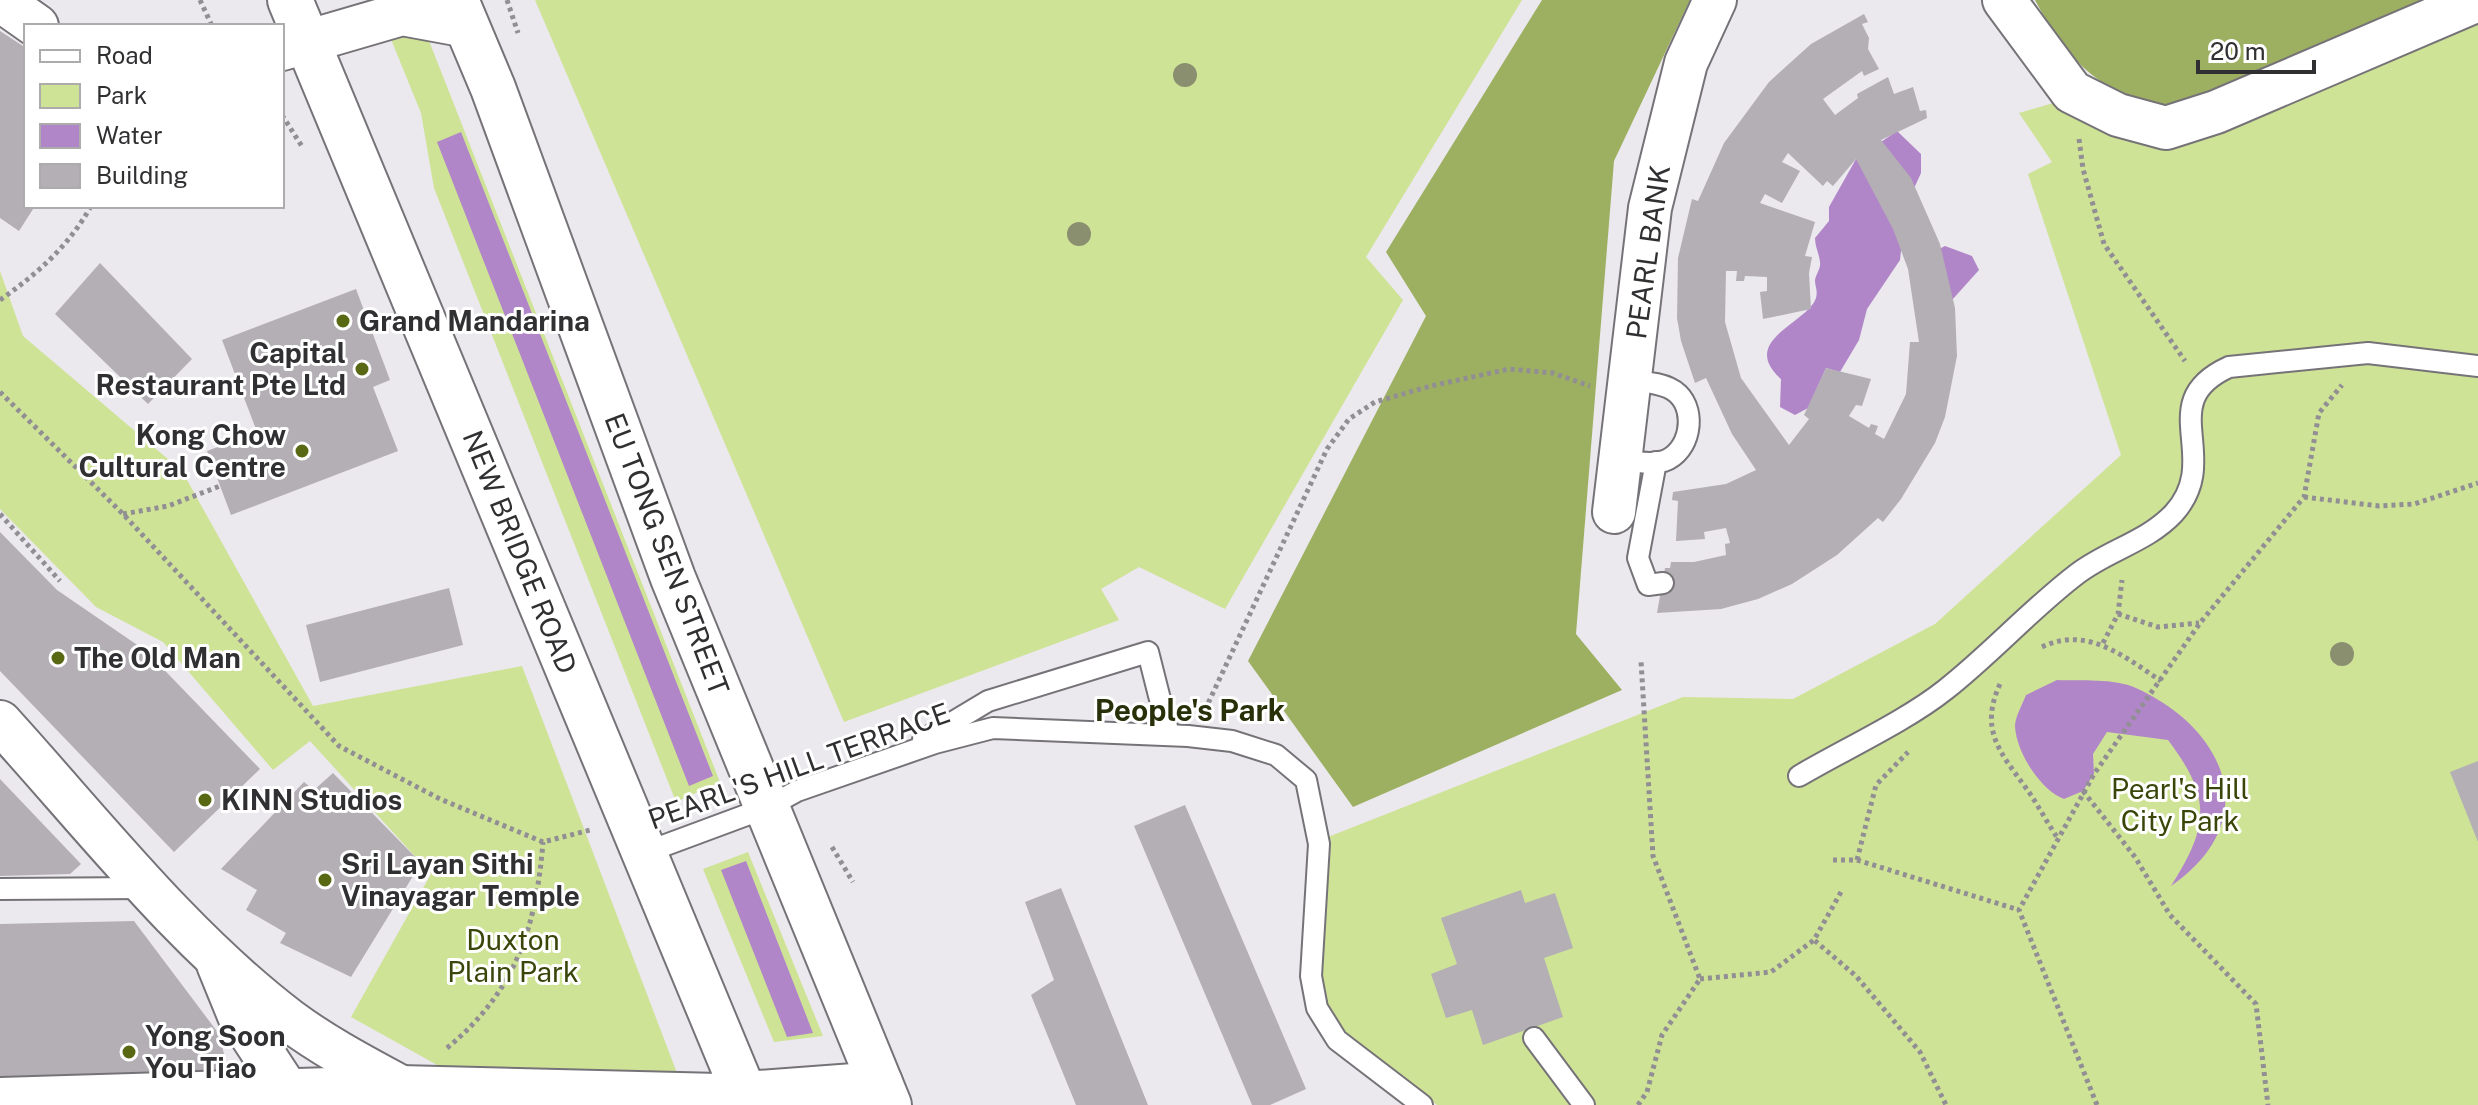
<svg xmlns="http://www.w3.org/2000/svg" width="2478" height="1105" font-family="'Public Sans',sans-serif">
<rect width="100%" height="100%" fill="#ebe8ee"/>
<g fill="#cfe397">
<path d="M375 0H413L720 782 676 802 434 188 421 113Z"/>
<path d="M535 0H1522L1366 257 1403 300 1225 609 1139 567 1101 589 1119 620 844 722Z"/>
<path d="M2478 14V1105H1437L1343 1032 1327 1002 1318 971 1323 945 1328 837 1683 697 1793 699 1935 624 2121 455 2028 174 2052 162 2019 113 2060 101Z"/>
<path d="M0 271 23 336 182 471 313 706 522 666 677 1073 439 1066 351 1017 431 874 310 741 273 770 163 642 96 607 0 509Z"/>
<path d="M748 852 823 1036 774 1042 703 869Z"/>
</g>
<g fill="#9db061">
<path d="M1542 0H1690L1614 161 1576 634 1622 690 1353 807 1248 661 1426 316 1386 252Z"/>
<path d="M2035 0H2425L2176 108C2105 99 2068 63 2035 0Z"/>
</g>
<g fill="#b186c8">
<path d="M1897 131 1921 154V173L1906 206 1900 260 1867 309 1859 340 1840 372 1826 368 1808 408 1795 415 1780 407 1781 379C1738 340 1807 324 1816 298 1818 290 1815 287 1815 280 1816 274 1821 269 1820 262 1819 253 1815 247 1815 238L1829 221V207L1856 159Z"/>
<path d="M461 132 713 776 689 786 437 142Z"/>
<path d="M1945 246 1972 256 1979 270 1952 300 1929 254Z"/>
<path d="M2057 680C2081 681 2114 678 2136 688 2228 730 2264 822 2171 886 2210 825 2211 797 2168 740L2107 732 2093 754 2094 774 2083 791 2064 799C2041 791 2016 752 2015 726 2015 717 2023 703 2026 695Z"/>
<path d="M746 861 813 1033 787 1037 721 870Z"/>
</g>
<g fill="#b3afb5" fill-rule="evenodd">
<path d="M1864 14 1868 22 1862 24 1869 38 1868 49 1879 69 1864 76 1862 71 1823 99 1835 115 1858 98 1857 94 1888 77 1894 94 1913 87 1920 111 1926 110 1927 118 1881 140 1911 178 1940 244 1955 308 1957 356 1945 417 1935 443 1901 499 1883 522 1878 518 1837 555 1792 584 1758 599 1721 609 1657 613 1665 568H1670L1671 562H1694L1726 555 1725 544 1730 543 1726 528 1704 532 1705 539 1676 541 1678 501 1672 500 1673 492 1726 484 1756 470 1732 434 1706 378 1695 383 1681 341 1677 318 1678 258 1692 199 1698 201 1724 143 1769 82 1811 44ZM1788 153 1823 186 1827 181 1833 186 1856 159 1893 229 1908 269 1919 342H1910L1906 394 1884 439 1875 434 1878 426 1871 424 1869 428 1849 416 1856 405 1862 406 1871 379 1826 368 1804 415 1809 419 1789 445 1741 378 1725 322 1726 271H1737L1736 281H1744L1745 276 1767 277V291L1760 292 1763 319 1811 309 1809 273 1812 257 1805 256 1815 222 1760 203 1765 194 1782 203 1800 171 1782 162Z"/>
<path d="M0 31 26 48V206H35L19 231 0 218Z"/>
<path d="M100 263 192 359 148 404 55 314Z"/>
<path d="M356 289 390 380 373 387 398 451 231 515 207 451 257 432 222 340Z"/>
<path d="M0 532 57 590 146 651 260 769 174 852 0 671Z"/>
<path d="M449 588 463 645 320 682 306 625Z"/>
<path d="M2478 761V842L2450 772Z"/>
<path d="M333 773 421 863 351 977 280 943 286 933 246 910 257 890 221 869 304 782 314 790Z"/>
<path d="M0 779 81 864 70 874 0 876Z"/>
<path d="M1185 805 1306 1089 1270 1105H1252L1134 826Z"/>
<path d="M1061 888 1148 1105H1076L1031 995 1054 980 1025 902Z"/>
<path d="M1521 890 1525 903 1555 893 1573 948 1544 958 1563 1017 1483 1045 1472 1010 1446 1018 1431 974 1457 964 1441 918Z"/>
<path d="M134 921 219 1034 224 1054 217 1070 204 1078 0 1077V924Z"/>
</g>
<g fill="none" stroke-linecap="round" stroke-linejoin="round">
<g stroke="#767378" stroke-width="24">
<g id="lane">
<path d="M1621 459C1634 462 1651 465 1664 461 1690 452 1697 412 1678 394 1667 383 1645 382 1630 381"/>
<path d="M1656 462 1638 558 1648 585 1663 583"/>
<path d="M923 740 988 701 1148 652 1169 735"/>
<path d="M1799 776C1843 750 1906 721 1945 690 1991 654 2031 609 2077 574 2108 550 2147 542 2174 513 2224 457 2152 402 2229 367L2368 353 2478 366"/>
<path d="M644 853 768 807 797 791 935 743 993 728 1188 736 1232 741 1276 755 1306 780 1319 844 1311 976 1317 1008 1337 1040 1422 1105"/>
<path d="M0 889 145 888"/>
<path d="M1534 1038 1584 1105"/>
</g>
</g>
<g stroke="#767378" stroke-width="46">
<g id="street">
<path d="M0 0 37 26"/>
<path d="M2004 0 2072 92 2118 115 2166 128 2216 112 2478 0"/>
<path d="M282 49 402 14 467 26"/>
<path d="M1614 512 1650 208 1686 63 1715 0"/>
<path d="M0 722C92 823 180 937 289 1020 324 1046 362 1066 399 1086"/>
<path d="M218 964 240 1018 297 1105"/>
<path d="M0 1099 400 1087 719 1095 881 1083"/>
</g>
</g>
<g stroke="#767378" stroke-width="48">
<g id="primary">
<path d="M290 0 749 1105"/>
<path d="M456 0 493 88 673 578 889 1105"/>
</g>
</g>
<g stroke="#918f93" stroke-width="5" stroke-dasharray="4 4" stroke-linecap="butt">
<path d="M200 0 212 26"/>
<path d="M507 0 518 33"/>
<path d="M282 115 303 148"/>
<path d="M2079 139 2083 169 2104 244 2185 361"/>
<path d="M0 300C37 274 69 246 91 206"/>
<path d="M0 392 123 514 339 746 440 799 543 842 590 830"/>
<path d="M2304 497 2379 506 2414 504 2478 483"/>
<path d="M0 514 60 581"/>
<path d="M123 514 168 506 220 486"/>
<path d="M2118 614 2158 627 2199 623"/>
<path d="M2103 643 2118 614 2122 580"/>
<path d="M2042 647C2087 625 2125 657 2161 681"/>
<path d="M2000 684C1979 730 2000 752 2026 788 2037 803 2046 821 2057 837"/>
<path d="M1205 710 1327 449 1349 419 1375 402 1431 386 1509 369 1553 373 1590 386"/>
<path d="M2083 791 2135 857 2170 915 2256 1004 2268 1105"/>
<path d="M832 847 853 882"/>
<path d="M1833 860H1857L2019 910"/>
<path d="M1857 860 1876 785 1908 752"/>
<path d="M1841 892 1814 940 1856 976 1920 1052 1946 1105"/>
<path d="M1700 979 1771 972 1814 940"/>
<path d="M447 1048C516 991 536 928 543 842"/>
<path d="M1638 1105 1647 1092 1662 1035 1700 979 1653 856 1641 661"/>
<path d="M2097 1105 2019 910 2094 774 2200 623 2304 497 2319 413 2342 385"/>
</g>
<use href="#lane" stroke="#fff" stroke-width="20"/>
<use href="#street" stroke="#fff" stroke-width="42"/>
<use href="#primary" stroke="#fff" stroke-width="44"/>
</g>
<g fill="#8a8f70">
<circle cx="1185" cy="75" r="12"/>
<circle cx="1079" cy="234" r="12"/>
<circle cx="2342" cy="654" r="12"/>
</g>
<g fill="#586813" stroke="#fff" stroke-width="3">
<circle cx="343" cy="321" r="8"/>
<circle cx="362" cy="369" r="8"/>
<circle cx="302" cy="451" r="8"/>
<circle cx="58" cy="658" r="8"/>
<circle cx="205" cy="800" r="8"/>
<circle cx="325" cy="880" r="8"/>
<circle cx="129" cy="1052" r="8"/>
</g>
<g text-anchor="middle" stroke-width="6" stroke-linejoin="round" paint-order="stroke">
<g font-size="28" fill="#302f31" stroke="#fff">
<text transform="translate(1648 252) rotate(-82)" y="10">PEARL BANK</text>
<text transform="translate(520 552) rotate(68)" y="10">NEW BRIDGE ROAD</text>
<text transform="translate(667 554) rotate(69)" y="10">EU TONG SEN STREET</text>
<text transform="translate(799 766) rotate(-20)" y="10">PEARL'S HILL TERRACE</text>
</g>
<g font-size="28" font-weight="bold" fill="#302f31" stroke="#fff" text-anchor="start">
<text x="359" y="331">Grand Mandarina</text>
<text x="346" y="363" text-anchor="end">Capital<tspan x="346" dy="32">Restaurant Pte Ltd</tspan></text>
<text x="286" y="445" text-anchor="end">Kong Chow<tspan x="286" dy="32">Cultural Centre</tspan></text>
<text x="74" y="668">The Old Man</text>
<text x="221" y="810">KINN Studios</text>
<text x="341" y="874">Sri Layan Sithi<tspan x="341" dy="32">Vinayagar Temple</tspan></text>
<text x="145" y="1046">Yong Soon<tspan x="145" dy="32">You Tiao</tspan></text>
</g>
<g font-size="28" fill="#3a4609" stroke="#fff">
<text x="2180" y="799">Pearl's Hill<tspan x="2180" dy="32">City Park</tspan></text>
<text x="513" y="950">Duxton<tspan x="513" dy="32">Plain Park</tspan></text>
</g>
<g font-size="30" font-weight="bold" fill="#283009" stroke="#fff">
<text x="1190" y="721">People's Park</text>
</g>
</g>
<rect x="24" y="24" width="260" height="184" fill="#ffffff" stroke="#acacad" stroke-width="2"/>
<rect x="40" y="50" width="40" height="12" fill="#ffffff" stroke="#acacad" stroke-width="2"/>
<text x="96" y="64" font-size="24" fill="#302f31">Road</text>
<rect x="40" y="84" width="40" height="24" fill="#cfe397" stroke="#acacad" stroke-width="2"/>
<text x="96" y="104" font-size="24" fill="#302f31">Park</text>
<rect x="40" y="124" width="40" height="24" fill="#b186c8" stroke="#acacad" stroke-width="2"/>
<text x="96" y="144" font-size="24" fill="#302f31">Water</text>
<rect x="40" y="164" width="40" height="24" fill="#b3afb5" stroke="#acacad" stroke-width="2"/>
<text x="96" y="184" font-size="24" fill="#302f31">Building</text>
<path d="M2198 60v12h116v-12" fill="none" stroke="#302f31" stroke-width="4"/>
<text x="2210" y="60" font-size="24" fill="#302f31" stroke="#ffffff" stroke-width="6" paint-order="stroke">20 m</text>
</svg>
